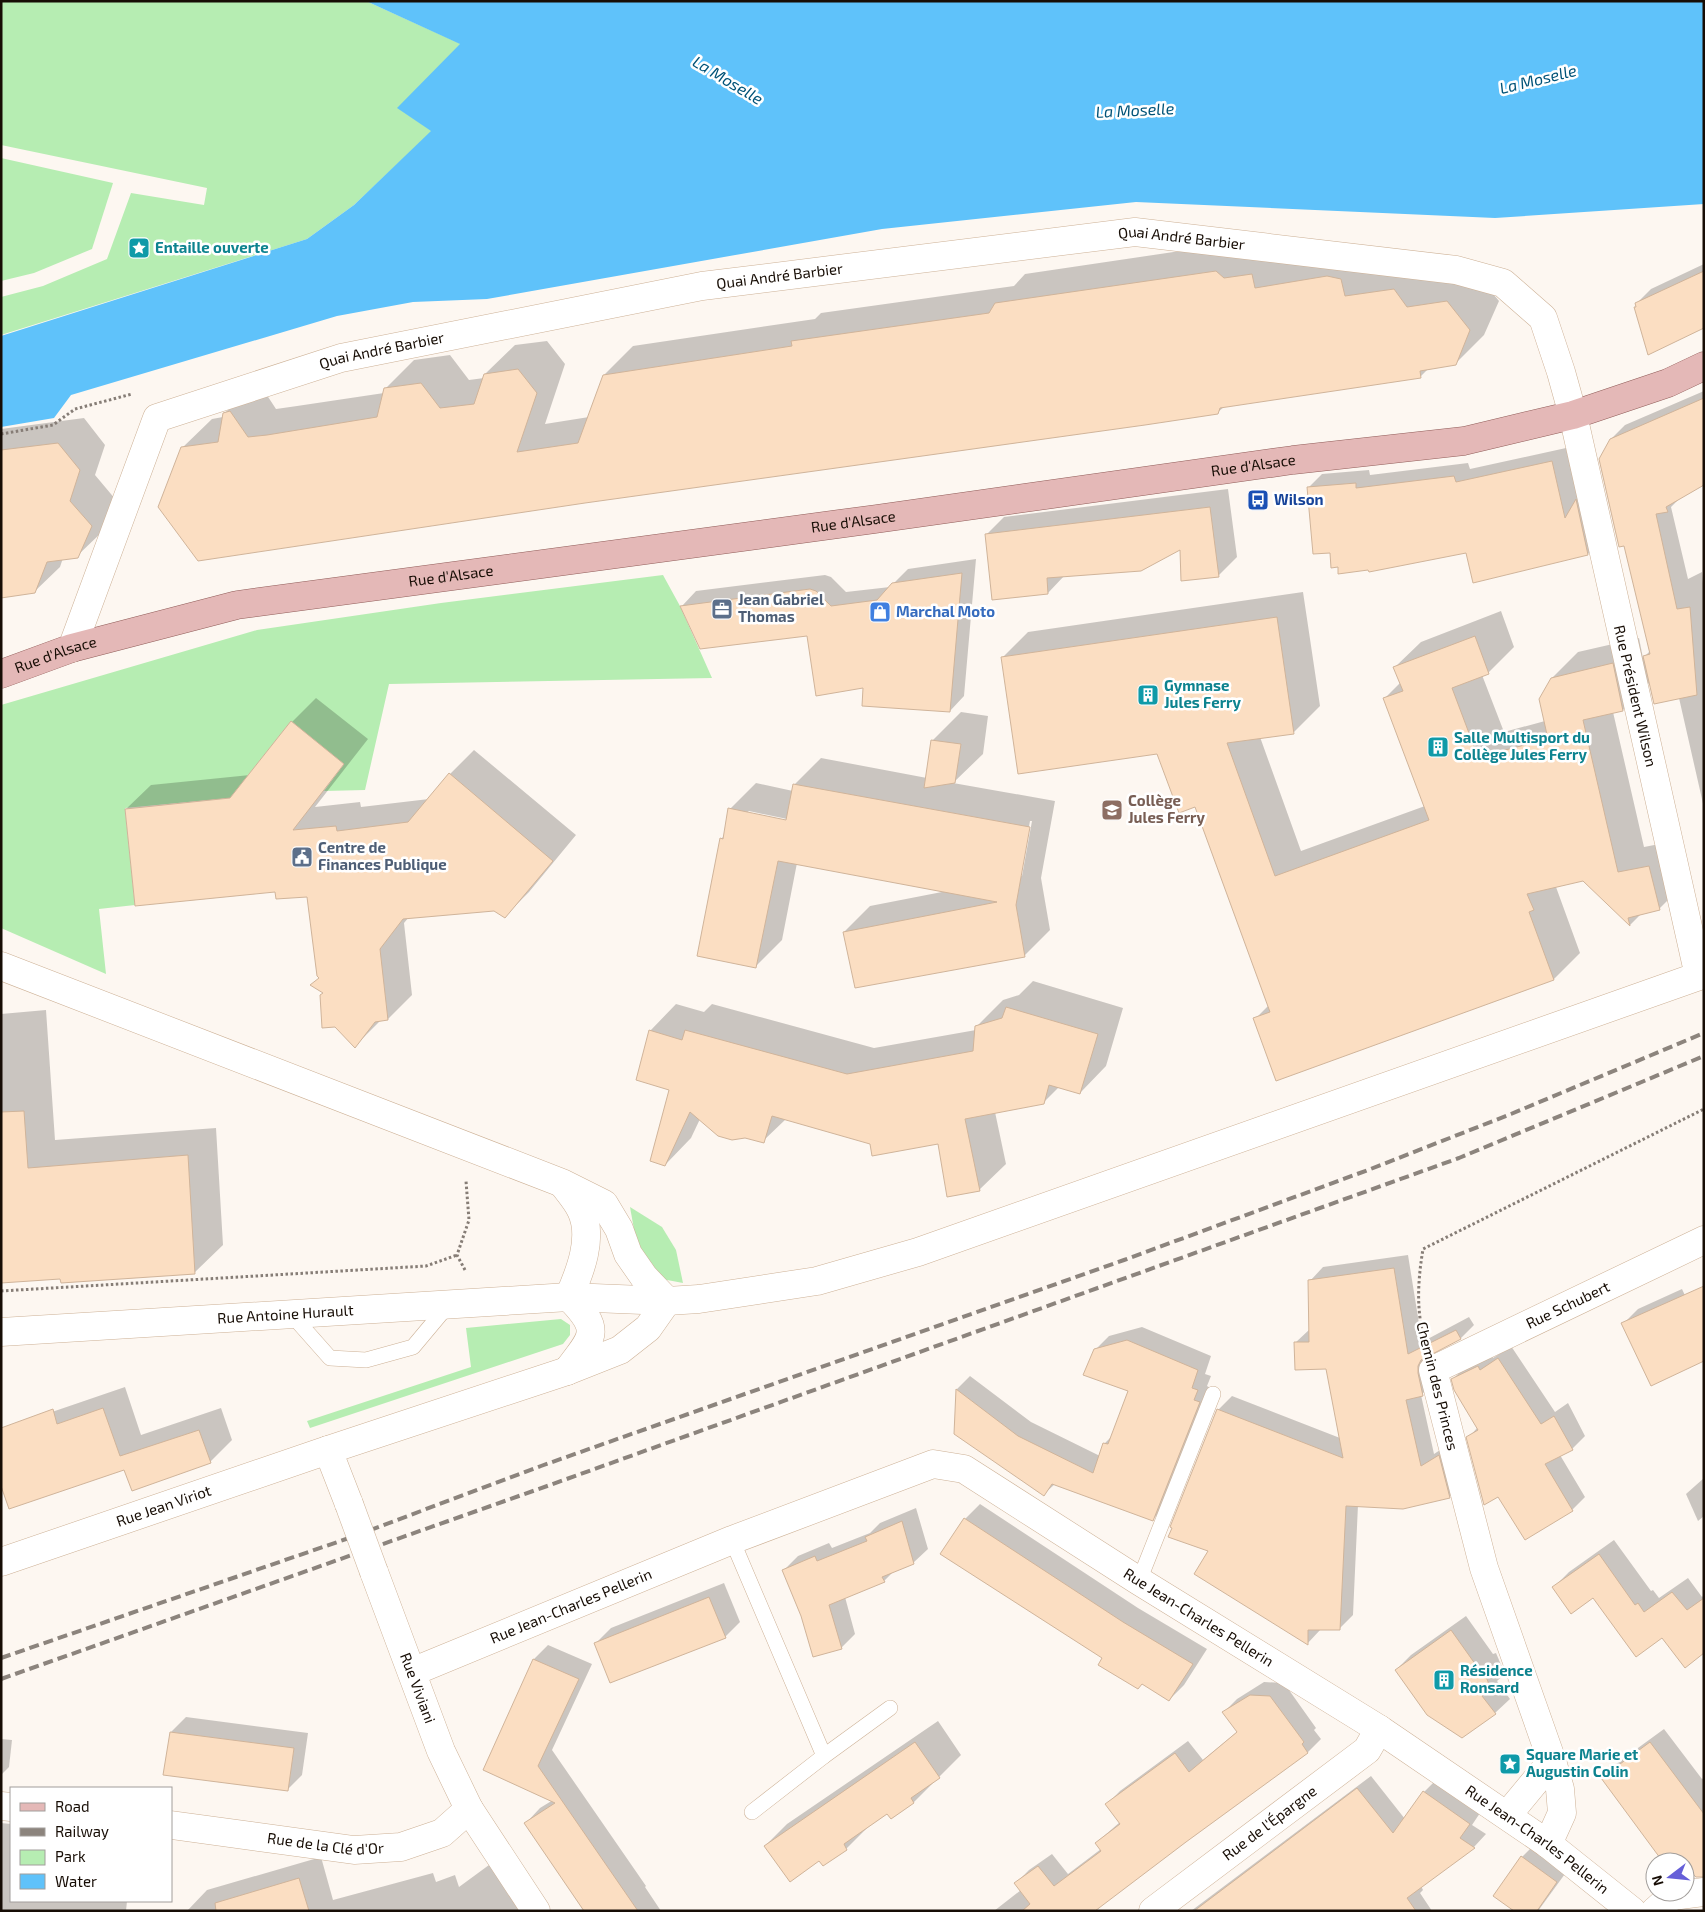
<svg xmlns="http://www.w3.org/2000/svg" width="1705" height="1912" font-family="'Exo 2',sans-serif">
<rect width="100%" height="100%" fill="#fdf7f1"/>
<g fill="#b6edb2">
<path d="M1 1H366L461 44 398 108 432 131 354 205 307 239 1 335V297L43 286 107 259 131 193 204 205 207 188 1 145Z"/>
<path d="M1 158 113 183 92 249 34 273 1 281Z"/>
<path d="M663 575 680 606 712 678 389 684 365 790 324 791 344 764 291 722 230 798 125 808 135 905 99 909 106 974 1 928V705L257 630 441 603Z"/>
<path d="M630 1207 662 1227 676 1250 683 1283 662 1279 637 1246Z"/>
<path d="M561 1319 570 1325V1335L563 1344 310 1428 307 1421 471 1367 466 1328Z"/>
</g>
<path fill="#5fc2fa" d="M366 1H1704V204L1495 218 1136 202 882 229 487 299 413 302 337 316 71 395 54 418 1 427V336L307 239 354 205 431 131 397 108 460 44Z"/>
<g fill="#0003" fill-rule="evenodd">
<path d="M1214 246 1476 273 1499 301 1484 335 1455 364 1429 368 1420 377 1225 406 1217 413 585 501 182 448 212 419 223 417 224 414 253 384 259 383 276 409 297 406 384 393 385 389 414 360 450 355 469 380 484 378 485 374 515 345 547 341 565 364 545 424 589 417 604 375 633 346 815 319 821 313 1014 286 1025 274Z"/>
<path d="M1704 264V327L1637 306 1636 304 1651 289Z"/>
<path d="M1704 391V484L1680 498 1671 507 1688 579 1702 572 1704 594V808L1679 698 1650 682 1623 710 1613 712 1644 847 1675 841 1685 883 1659 909 1641 914 1630 925 1584 879 1556 887 1580 953 1554 979 1277 1079 1255 1019 1269 1005 1196 806 1158 752 1002 658 1028 632 1303 592 1320 706 1294 732 1260 737 1301 851 1425 806 1385 698 1401 682 1395 667 1421 642 1501 611 1514 647 1488 673 1482 675 1504 732 1545 721 1552 678 1578 652 1639 638 1643 658 1650 651 1611 439 1625 425Z"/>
<path d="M84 418 105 445 95 475 116 500 103 531 77 556 63 558 60 567 34 592 1 597V429Z"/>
<path d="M1566 448 1578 499 1590 487 1602 540 1588 554 1474 581 1467 551 1369 569 1339 566 1331 551 1308 488 1322 474 1369 470 1370 475 1468 463 1470 469Z"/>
<path d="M1228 489 1237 557 1218 576 1181 548 1065 575 1048 593 986 535 1004 517Z"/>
<path d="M976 559 964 696 950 711 865 686 808 634 682 606 696 591 825 575 831 577 846 592 890 587 908 569Z"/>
<path d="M316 698 368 739 315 807 360 802 361 807 429 799 450 774 474 750 576 835 529 892 505 916 495 909 409 917 404 923 412 995 388 1019 381 1020 355 1046 325 992 320 977 309 896 276 890 126 809 151 785 250 775 292 722Z"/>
<path d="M961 712 988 716 983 754 953 783 1055 801 1041 878 1050 930 1024 956 844 932 870 906 947 891 797 863 782 940 756 966 721 839 724 836 730 809 756 783 793 791 795 784 821 758 927 778 932 741ZM749 811 792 820V822L746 813ZM1030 821H1032L1022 876H1020Z"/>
<path d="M1033 981 1123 1008 1106 1066 1080 1093 1059 1087 1043 1103 995 1112 1006 1164 979 1190 939 1143H872L786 1119 763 1141 700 1119 691 1138 665 1165 670 1089 650 1031 676 1004 704 1012 712 1004 874 1048 976 1030 977 1026 1003 1000 1019 995Z"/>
<path d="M46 1010 55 1140 216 1128 223 1245 194 1273 61 1278 1 1282V1014Z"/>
<path d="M1408 1255 1422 1342 1469 1317 1474 1325 1461 1338 1431 1352 1436 1381 1421 1395 1434 1454 1452 1442 1463 1484 1449 1497 1358 1505 1353 1615 1339 1629H1321L1307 1644 1210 1550 1218 1410 1232 1396 1340 1438 1327 1368 1295 1343 1310 1329V1281L1323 1267Z"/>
<path d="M1682 1289 1704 1336 1623 1324 1638 1309Z"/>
<path d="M1142 1327 1211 1356 1205 1374 1211 1376 1207 1386 1212 1389 1166 1506 1152 1520 1055 1484 1044 1494 955 1433 957 1389 970 1376 1031 1422 1100 1456 1104 1444 1113 1435 1130 1390 1095 1350 1109 1336Z"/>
<path d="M1511 1346 1555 1412 1568 1403 1585 1436 1572 1449 1560 1455 1585 1497 1572 1510 1468 1438 1478 1427 1453 1379 1466 1366 1491 1354 1493 1358Z"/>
<path d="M125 1387 141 1435 221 1408 232 1440 210 1462 124 1468 11 1426Z"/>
<path d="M1704 1478V1516L1698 1521 1686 1494Z"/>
<path d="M980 1504 1138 1608 1207 1649 1184 1685 1169 1700 941 1554 965 1519Z"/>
<path d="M916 1508 928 1549 913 1563 895 1570 884 1581 845 1597 855 1634 841 1648 802 1615 784 1570 798 1556 829 1543 832 1548 870 1533 880 1523Z"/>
<path d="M1614 1540 1651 1591 1653 1590 1659 1598 1688 1578 1702 1597 1704 1595V1651L1662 1636 1594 1596 1554 1587 1569 1572Z"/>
<path d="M724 1583 740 1622 725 1637 596 1643 611 1628Z"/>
<path d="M1466 1616 1493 1654 1496 1653 1505 1674 1497 1681 1510 1699 1495 1713 1396 1670 1411 1655Z"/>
<path d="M548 1645 592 1664 552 1750 646 1886 645 1887 661 1911H584L526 1823 540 1808 553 1800 484 1770 534 1659Z"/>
<path d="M1264 1682 1284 1683 1316 1728 1314 1730 1321 1739 1308 1752 1091 1911H994L1021 1890 1016 1883 1029 1870 1052 1854 1068 1874 1101 1849 1096 1843 1120 1822 1107 1804 1120 1791 1188 1741 1203 1760 1238 1731 1224 1712 1237 1699Z"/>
<path d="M186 1717 308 1733 302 1775 287 1790 171 1732Z"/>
<path d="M938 1721 961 1755 914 1802 892 1818 888 1813 868 1827 846 1849 819 1860 765 1846 787 1824Z"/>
<path d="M1664 1729 1702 1779 1704 1778V1868L1685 1870V1862H1664L1603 1778 1616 1764Z"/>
<path d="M1 1739 12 1740 9 1767 2 1774Z"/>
<path d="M1371 1776 1405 1819 1424 1792 1437 1779 1482 1810 1472 1825 1486 1834 1474 1847 1421 1886 1423 1890 1420 1893 1432 1911H1191Z"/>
<path d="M1 1823 11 1824V1901H127L126 1911H1Z"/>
<path d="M1537 1842 1570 1867 1538 1911H1516L1522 1857Z"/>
<path d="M321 1857 333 1900 433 1873 436 1882 455 1875 459 1887 489 1865 534 1911H187L207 1890Z"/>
</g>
<g fill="#fbdec2" stroke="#d0b49a">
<path d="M1216 271 1224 278 1252 274 1255 288 1327 276 1341 279 1345 296 1394 289 1407 307 1447 301 1470 330 1456 365 1420 371 1421 378 1220 408 1218 414 1145 425 585 503 198 561 158 507 181 447 218 442 223 413 230 411 248 437 267 435 377 417 384 388 421 383 440 408 474 404 484 374 518 369 537 393 517 452 578 443 603 375 792 346 791 341 989 313 995 303Z"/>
<path d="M1704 271V328L1648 355 1634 307H1636L1635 303Z"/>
<path d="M1704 398V485L1666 507 1668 512 1656 514 1677 609 1690 607 1697 695 1654 704 1643 656 1650 654 1624 546 1619 547 1599 459 1610 439Z"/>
<path d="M58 443 80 470 70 501 92 526 78 558 47 562 35 593 1 598V450Z"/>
<path d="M1552 461 1565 518 1576 499 1588 555 1473 583 1466 553 1369 572 1368 570 1338 574V567L1331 568 1330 553 1313 554 1307 487 1356 483V488L1454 476 1456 482Z"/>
<path d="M1210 507 1219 577 1181 581 1180 550 1141 571 1047 578 1048 594 992 600 985 534Z"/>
<path d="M962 573 950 712 862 706 863 688 816 696 807 636 700 649 680 606 810 589 816 591 831 606 877 600 892 583Z"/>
<path d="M1277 617 1294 734 1227 743 1275 876 1429 820 1383 698 1403 691 1393 667 1475 636 1489 674 1452 688 1478 757 1548 739 1539 699 1551 678 1613 663 1623 711 1583 720 1618 872 1649 866 1660 910 1628 918 1630 926 1583 881 1527 894 1534 910 1529 912 1554 980 1276 1081 1253 1018 1270 1012 1195 807 1179 813 1157 754 1018 774 1001 657Z"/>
<path d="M291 721 344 764 293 830 336 826 337 831 408 822 449 773 553 861 505 918 494 911 403 919 380 949 388 1020 375 1022 355 1048 335 1027 322 1028 320 995 323 993 310 985 319 978 317 976 307 897 276 899 275 892 135 906 125 809 230 798Z"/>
<path d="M931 740 961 744 955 783 924 788Z"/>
<path d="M793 784 1030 827 1016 905 1025 957 855 988 843 932 997 902 778 861 756 968 697 956 720 838 723 839 728 808 786 820Z"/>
<path d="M1006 1007 1098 1034 1080 1094 1049 1085 1044 1104 965 1119 980 1191 947 1197 938 1144 872 1156 870 1144 772 1116 764 1143 745 1138 732 1140 718 1136 690 1112 665 1166 650 1161 669 1090 636 1080 649 1030 682 1040 685 1030 847 1074 973 1051 975 1026 1002 1018Z"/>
<path d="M24 1111 28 1168 188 1155 195 1274 61 1283 60 1279 1 1283V1112Z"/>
<path d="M1394 1268 1408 1354 1456 1330 1461 1339 1421 1360 1418 1366V1373L1423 1396 1406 1400 1421 1466 1439 1455 1450 1498 1403 1509 1346 1506 1340 1630H1308V1645L1194 1574 1208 1551 1168 1537 1172 1528 1170 1527 1217 1409 1343 1458 1326 1369 1295 1370 1294 1342H1309L1308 1280Z"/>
<path d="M1704 1286V1361L1651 1386 1621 1323Z"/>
<path d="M1127 1340 1198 1370 1192 1388 1198 1390 1194 1400 1200 1402 1153 1521 1052 1484 1044 1496 954 1434 956 1389 1018 1436 1093 1473 1103 1443 1108 1444 1128 1391 1083 1375 1094 1349Z"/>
<path d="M1498 1358 1541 1424 1554 1416 1573 1450 1545 1464 1573 1511 1525 1540 1498 1497 1484 1505 1466 1437 1478 1430 1454 1390 1451 1379 1478 1366 1480 1370Z"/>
<path d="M103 1408 120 1456 199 1430 211 1463 132 1491 124 1470 9 1509 1 1486V1428L53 1409 57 1424Z"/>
<path d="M964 1518 1123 1622 1193 1664 1169 1701 1142 1684 1138 1689 1098 1665 1102 1658 940 1554Z"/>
<path d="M902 1521 914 1564 882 1577 885 1582 829 1605 842 1649 813 1657 801 1616 782 1570 815 1556 817 1561 867 1541 865 1537Z"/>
<path d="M1599 1554 1635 1605 1638 1603 1644 1612 1672 1592 1687 1610 1704 1598V1653L1685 1668 1662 1638 1636 1657 1593 1598 1571 1614 1552 1587Z"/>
<path d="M709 1597 726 1638 610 1683 594 1643Z"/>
<path d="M1451 1630 1478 1668 1482 1667 1491 1689 1482 1696 1496 1714 1462 1738 1427 1715 1395 1670Z"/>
<path d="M533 1659 579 1679 538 1766 638 1911H584L524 1823 555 1803 483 1770Z"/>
<path d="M1250 1695 1270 1696 1304 1742 1302 1744 1308 1753 1186 1842 1095 1911H1022L1030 1904 1014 1883 1038 1866 1054 1886 1101 1851 1095 1843 1120 1824 1105 1804 1175 1753 1189 1772 1237 1732 1222 1712Z"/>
<path d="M170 1732 294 1748 288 1791 163 1775Z"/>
<path d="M915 1742 940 1778 911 1798 914 1803 891 1819 887 1814 844 1844 847 1850 823 1866 819 1861 790 1882 764 1846Z"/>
<path d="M1650 1742 1704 1814V1877H1696L1685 1867V1862H1663L1601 1778Z"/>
<path d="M1357 1788 1393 1833 1423 1791 1470 1824 1460 1838 1475 1848 1407 1898 1416 1911H1194Z"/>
<path d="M1521 1856 1557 1882 1537 1911H1514L1493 1896Z"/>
<path d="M299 1878 309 1911H216L215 1903Z"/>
</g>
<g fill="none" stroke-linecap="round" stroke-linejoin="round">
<g stroke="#cdb196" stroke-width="16">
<g id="service">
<path d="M291 1314 330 1358 366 1360 413 1347 449 1304"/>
<path d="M732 1540 824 1756 752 1812"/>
<path d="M1139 1581 1213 1394"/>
<path d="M824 1756 890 1708"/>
</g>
</g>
<g stroke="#cdb196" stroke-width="29">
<g id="minor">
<path id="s1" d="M72 648 157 418 341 358 702 286 1135 232 1456 270 1503 283 1543 318 1561 372 1573 415"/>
<path id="s2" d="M1 1562 328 1450"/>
<path id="s3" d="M412 1672 732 1540 933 1464 964 1469 1139 1581 1379 1729 1548 1844 1632 1911"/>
<path d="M1509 1816 1514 1807 1552 1761"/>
<path id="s4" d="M1548 1844 1562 1813 1560 1789 1552 1761 1484 1568 1433 1370 1704 1240"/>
<path id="s5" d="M1153 1911 1367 1750 1379 1729"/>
<path d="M1655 1911 1672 1896 1704 1892"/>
</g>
</g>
<g stroke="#cdb196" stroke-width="29">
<g id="tertiary">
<path d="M1 966 562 1183 604 1204 619 1229 628 1254 644 1277 667 1301"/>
<path d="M563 1184C569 1192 577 1201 581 1210 594 1237 580 1272 569 1297"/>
<path id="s6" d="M1 1332 569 1297 667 1301 699 1299 817 1281 918 1252 1699 976 1573 415"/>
<path d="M567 1371C594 1336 602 1331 569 1297"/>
<path d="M349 1504 328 1450 567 1371 620 1350 648 1328 667 1301"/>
<path id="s7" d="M374 1572 441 1751 469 1809 536 1911"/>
<path d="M1 1806 11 1807"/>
<path id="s8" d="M171 1825 354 1850 401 1847 442 1833 469 1809"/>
</g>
</g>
<g stroke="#915e5a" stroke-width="29">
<g id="primary">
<path id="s9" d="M1 674 72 648 237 605 876 519 1293 460 1464 441 1573 415 1668 383 1704 366"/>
</g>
</g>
<g stroke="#867d76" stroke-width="3" stroke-dasharray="2.5 2.5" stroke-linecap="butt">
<path d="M1 434 53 425 75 409 132 394"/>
<path d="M465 1270 457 1255 469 1220 466 1181"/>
<path d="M1 1291 426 1266 457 1255"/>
<path d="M1424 1338C1416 1309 1418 1279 1423 1249L1704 1109"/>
</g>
<use href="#service" stroke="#fff" stroke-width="15"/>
<use href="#minor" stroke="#fff" stroke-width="28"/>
<use href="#tertiary" stroke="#fff" stroke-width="28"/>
<use href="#primary" stroke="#e4b8b7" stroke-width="28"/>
<g stroke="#8c847d" stroke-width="4" stroke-dasharray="10 5" stroke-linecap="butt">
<path d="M1 1658 349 1538 541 1466 1124 1260 1368 1170 1511 1114 1704 1033"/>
<path d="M1 1679 550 1485 1459 1158 1704 1056"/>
</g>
<g stroke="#cdb196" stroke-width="29" stroke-linecap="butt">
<path id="tertiary-bridge" d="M349 1504 374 1572"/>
</g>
<use href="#tertiary-bridge" stroke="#fff" stroke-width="28"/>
</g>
<defs>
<g id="sight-square" transform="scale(1.125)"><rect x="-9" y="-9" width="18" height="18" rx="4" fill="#0f9aa8" stroke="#fff"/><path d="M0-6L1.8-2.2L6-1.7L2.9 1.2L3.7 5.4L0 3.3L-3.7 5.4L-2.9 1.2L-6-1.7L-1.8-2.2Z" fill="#fff"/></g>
<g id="bus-square" transform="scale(1.125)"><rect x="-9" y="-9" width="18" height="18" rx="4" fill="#1a4fb4" stroke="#fff"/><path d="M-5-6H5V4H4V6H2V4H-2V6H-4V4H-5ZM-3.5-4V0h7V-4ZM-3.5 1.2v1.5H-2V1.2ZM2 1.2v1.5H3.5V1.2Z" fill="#fff"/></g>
<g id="office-square" transform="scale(1.125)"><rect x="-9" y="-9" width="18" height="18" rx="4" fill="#5c6f8a" stroke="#fff"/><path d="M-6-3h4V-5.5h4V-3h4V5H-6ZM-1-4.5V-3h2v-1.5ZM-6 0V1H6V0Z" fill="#fff"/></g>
<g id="shop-square" transform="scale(1.125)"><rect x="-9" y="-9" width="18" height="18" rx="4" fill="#3f7fe0" stroke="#fff"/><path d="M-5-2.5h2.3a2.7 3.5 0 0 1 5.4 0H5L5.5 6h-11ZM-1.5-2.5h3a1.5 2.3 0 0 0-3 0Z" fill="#fff"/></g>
<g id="building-square" transform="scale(1.125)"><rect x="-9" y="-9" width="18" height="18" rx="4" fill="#0f9aa8" stroke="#fff"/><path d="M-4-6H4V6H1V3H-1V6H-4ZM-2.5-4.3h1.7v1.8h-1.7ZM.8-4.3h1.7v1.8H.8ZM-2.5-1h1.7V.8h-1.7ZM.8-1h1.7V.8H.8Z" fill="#fff"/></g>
<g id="school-square" transform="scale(1.125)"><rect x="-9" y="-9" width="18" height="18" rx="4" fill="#8d6e63" stroke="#fff"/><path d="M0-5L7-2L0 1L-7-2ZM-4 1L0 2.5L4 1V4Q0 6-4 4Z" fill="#fff"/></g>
<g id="civic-square" transform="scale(1.125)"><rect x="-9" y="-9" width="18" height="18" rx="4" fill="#5c6f8a" stroke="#fff"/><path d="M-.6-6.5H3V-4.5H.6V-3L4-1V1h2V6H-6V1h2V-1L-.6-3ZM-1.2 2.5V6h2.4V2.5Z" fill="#fff"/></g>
</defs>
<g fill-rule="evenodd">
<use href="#sight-square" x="139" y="248"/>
<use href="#bus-square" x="1258" y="500"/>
<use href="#office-square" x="722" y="609"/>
<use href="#shop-square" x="880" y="612"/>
<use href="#building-square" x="1148" y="695"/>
<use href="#building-square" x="1438" y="747"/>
<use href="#school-square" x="1112" y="810"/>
<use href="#civic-square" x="302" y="857"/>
<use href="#building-square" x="1444" y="1680"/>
<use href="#sight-square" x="1510" y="1764"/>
</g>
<g text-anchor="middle" stroke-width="5" stroke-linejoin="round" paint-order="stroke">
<g font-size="15" fill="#170d05" stroke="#fff">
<text dy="5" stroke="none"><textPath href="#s1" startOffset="1290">Quai André Barbier</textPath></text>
<text dy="5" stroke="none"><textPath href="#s1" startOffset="885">Quai André Barbier</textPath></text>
<text dy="5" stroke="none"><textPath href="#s1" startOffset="480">Quai André Barbier</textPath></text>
<text dy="5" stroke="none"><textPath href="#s9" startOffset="1272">Rue d'Alsace</textPath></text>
<text dy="5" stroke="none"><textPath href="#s9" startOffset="868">Rue d'Alsace</textPath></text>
<text dy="5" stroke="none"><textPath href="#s9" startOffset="462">Rue d'Alsace</textPath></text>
<text dy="5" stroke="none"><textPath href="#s9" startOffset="58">Rue d'Alsace</textPath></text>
<text transform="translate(1635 696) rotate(77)" y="5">Rue Président Wilson</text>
<text dy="5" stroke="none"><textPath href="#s4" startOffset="646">Rue Schubert</textPath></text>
<text dy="5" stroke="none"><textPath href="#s6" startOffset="285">Rue Antoine Hurault</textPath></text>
<text transform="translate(1437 1386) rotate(76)" y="5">Chemin des Princes</text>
<text dy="5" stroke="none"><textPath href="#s2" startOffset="172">Rue Jean Viriot</textPath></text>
<text dy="5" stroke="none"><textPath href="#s3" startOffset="172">Rue Jean-Charles Pellerin</textPath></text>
<text dy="5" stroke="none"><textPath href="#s3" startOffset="870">Rue Jean-Charles Pellerin</textPath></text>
<text dy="5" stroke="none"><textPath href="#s7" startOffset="124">Rue Viviani</textPath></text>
<text dy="5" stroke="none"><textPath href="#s5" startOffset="146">Rue de l'Épargne</textPath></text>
<text dy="5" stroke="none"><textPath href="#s3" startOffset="1275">Rue Jean-Charles Pellerin</textPath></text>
<text dy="5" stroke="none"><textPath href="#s8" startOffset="156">Rue de la Clé d'Or</textPath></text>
</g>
<g font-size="15" font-weight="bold" fill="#0d838f" stroke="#fff" text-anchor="start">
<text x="155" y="253">Entaille ouverte</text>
<text x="1164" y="691">Gymnase<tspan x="1164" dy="17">Jules Ferry</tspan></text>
<text x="1454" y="743">Salle Multisport du<tspan x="1454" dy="17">Collège Jules Ferry</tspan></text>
<text x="1460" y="1676">Résidence<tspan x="1460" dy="17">Ronsard</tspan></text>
<text x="1526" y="1760">Square Marie et<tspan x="1526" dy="17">Augustin Colin</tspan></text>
</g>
<g font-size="15" font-weight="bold" fill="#164399" stroke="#fff" text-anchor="start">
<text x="1274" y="505">Wilson</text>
</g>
<g font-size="15" font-weight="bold" fill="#4e5e75" stroke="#fff" text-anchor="start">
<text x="738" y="605">Jean Gabriel<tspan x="738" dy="17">Thomas</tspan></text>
<text x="318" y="853">Centre de<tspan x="318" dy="17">Finances Publique</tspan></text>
</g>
<g font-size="15" font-weight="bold" fill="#366cbe" stroke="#fff" text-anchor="start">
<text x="896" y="617">Marchal Moto</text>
</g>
<g font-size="15" font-weight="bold" fill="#785e54" stroke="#fff" text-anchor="start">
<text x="1128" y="806">Collège<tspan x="1128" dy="17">Jules Ferry</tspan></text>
</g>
<g font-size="16" font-style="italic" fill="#005378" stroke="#fff">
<text transform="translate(1538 79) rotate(-14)" y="6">La Moselle</text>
<text transform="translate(728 80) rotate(31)" y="6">La Moselle</text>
<text transform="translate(1135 110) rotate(-3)" y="6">La Moselle</text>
</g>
</g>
<rect width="1705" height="1912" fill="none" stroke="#170d05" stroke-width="5"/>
<rect x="10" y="1787" width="162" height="115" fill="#ffffff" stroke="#a29e9b"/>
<rect x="20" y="1803" width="25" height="8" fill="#e4b8b7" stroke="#a29e9b"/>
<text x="55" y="1812" font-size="15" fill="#170d05">Road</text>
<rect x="20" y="1828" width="25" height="8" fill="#8c847d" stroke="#a29e9b"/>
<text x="55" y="1837" font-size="15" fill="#170d05">Railway</text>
<rect x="20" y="1850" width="25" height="15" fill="#b6edb2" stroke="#a29e9b"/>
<text x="55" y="1862" font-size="15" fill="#170d05">Park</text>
<rect x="20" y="1874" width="25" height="15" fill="#5fc2fa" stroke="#a29e9b"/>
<text x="55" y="1887" font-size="15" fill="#170d05">Water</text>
<g transform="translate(1670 1877) rotate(254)"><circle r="24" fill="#ffffff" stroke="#a29e9b"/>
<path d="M0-4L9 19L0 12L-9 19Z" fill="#655fd8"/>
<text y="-8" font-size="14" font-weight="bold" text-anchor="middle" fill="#170d05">N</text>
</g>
</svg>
